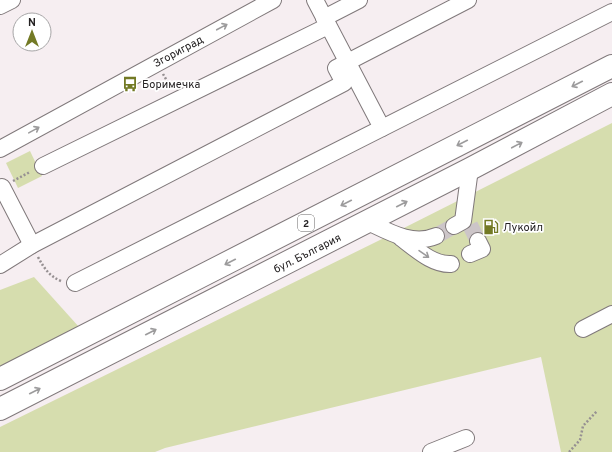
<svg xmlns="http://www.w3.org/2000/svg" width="612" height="452" font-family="Overpass,sans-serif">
<rect width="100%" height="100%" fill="#f6eef1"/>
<g fill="#d6ddae">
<path d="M612 123V452H561L541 357 165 448 155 452H0V427L382 239Z"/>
<path d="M30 151 42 176 18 188 6 163Z"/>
<path d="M34 277 79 327 0 368V290Z"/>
</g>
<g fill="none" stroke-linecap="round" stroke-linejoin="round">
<g stroke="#ccc5c8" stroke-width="16" stroke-dasharray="16 8" stroke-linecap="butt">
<path d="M470 225 478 241"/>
<path d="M436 236 454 226"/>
</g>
<g stroke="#80797b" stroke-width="18">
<g id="minor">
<path d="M315 0 382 128"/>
<path d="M0 6 12 0"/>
<path d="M324 18 359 0"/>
<path d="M0 149 273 0"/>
<path d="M43 166 328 26"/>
<path d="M2 187 32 245"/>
<path d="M368 222C389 232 413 246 436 236"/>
<path d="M454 226 463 221 470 169"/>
<path d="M401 238C415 248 432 265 451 264"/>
<path d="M470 254 482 249 478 241"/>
<path d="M0 265 32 245 344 83 336 68 468 0"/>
<path d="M75 283 612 12"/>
<path d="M583 329 612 314"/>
<path d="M431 452 466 438"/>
</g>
</g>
<g stroke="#80797b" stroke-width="24">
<g id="highway">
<path d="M0 379 612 66"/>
<path d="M0 409 470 169 612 94"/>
</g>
</g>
<g stroke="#969092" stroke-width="2.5" stroke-dasharray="2 2" stroke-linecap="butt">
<path d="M163 74 171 88"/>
<path d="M13 181 30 172"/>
<path d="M38 257C44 268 49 276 61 281"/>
<path d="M569 452 580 440 583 426 597 411"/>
</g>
<use href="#minor" stroke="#fff" stroke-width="16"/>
<use href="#highway" stroke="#fff" stroke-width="22"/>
</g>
<defs><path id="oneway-shaft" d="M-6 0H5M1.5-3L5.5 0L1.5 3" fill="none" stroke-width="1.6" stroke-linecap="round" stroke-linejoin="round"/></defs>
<g stroke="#9c9b9c">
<use href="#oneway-shaft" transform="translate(222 27) rotate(-28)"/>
<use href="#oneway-shaft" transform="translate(577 84) rotate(153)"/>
<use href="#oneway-shaft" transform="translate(34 130) rotate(-29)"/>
<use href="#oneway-shaft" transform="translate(462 143) rotate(153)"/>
<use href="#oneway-shaft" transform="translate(517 145) rotate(-28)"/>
<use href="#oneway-shaft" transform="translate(346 203) rotate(153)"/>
<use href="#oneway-shaft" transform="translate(402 204) rotate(-27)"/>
<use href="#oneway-shaft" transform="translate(424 254) rotate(35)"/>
<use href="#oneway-shaft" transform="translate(230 262) rotate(153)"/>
<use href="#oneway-shaft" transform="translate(151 332) rotate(-27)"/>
<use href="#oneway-shaft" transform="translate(35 391) rotate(-27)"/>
</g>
<defs>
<g id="bus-bare" transform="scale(1.2)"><path d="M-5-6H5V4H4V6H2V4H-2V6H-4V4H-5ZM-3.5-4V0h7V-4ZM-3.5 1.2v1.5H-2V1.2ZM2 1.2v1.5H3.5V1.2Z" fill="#737a25" stroke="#fff" stroke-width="2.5" paint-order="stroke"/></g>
<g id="fuel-bare" transform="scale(1.2)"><path d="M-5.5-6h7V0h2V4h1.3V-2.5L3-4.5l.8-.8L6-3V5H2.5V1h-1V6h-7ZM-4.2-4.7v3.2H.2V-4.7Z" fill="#737a25" stroke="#fff" stroke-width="2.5" paint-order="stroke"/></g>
</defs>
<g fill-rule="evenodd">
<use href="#bus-bare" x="130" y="84"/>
<use href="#fuel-bare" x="491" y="227"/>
</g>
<g text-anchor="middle" stroke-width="3.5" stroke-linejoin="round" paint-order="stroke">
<rect fill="#fff" stroke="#666464" stroke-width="1" x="298" y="215" width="16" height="16" rx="3"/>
<g font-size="10" font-weight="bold" fill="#242122">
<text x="306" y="227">2</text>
</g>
<g font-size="11" fill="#242122" stroke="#fff">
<text transform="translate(178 51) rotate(-28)" y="4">Згориград</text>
<text transform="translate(307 253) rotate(-27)" y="4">бул. България</text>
</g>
<g font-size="11" fill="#242122" stroke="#fff" text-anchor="start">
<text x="142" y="88">Боримечка</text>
<text x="503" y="231">Лукойл</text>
</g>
</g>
<g transform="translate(32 32)"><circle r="19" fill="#ffffff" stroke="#a7a6a7"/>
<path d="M0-3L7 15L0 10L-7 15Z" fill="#737a25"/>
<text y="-6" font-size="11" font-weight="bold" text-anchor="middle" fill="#242122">N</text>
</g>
</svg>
